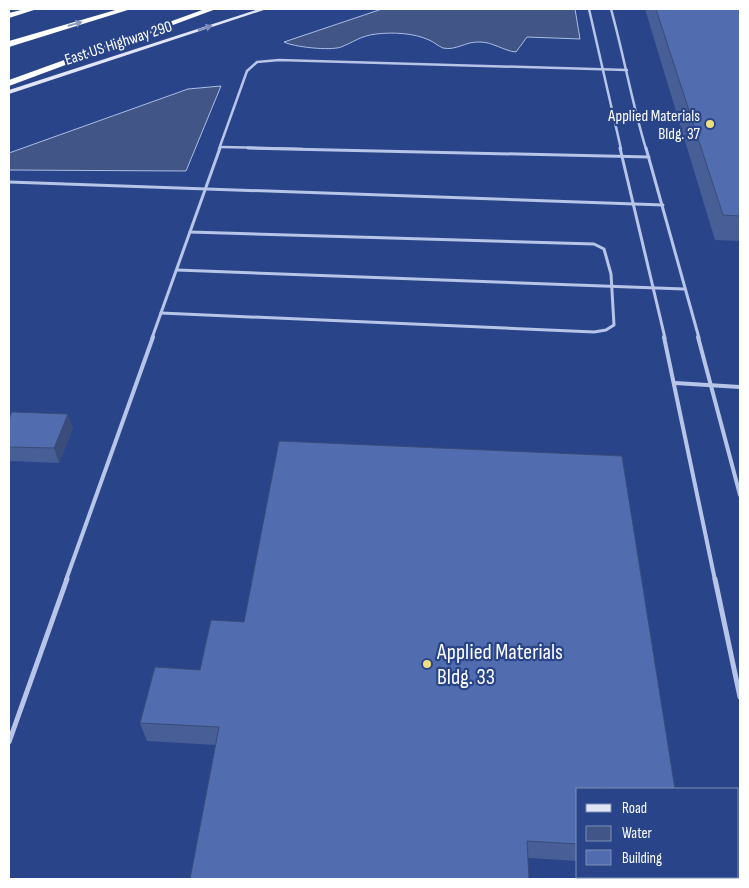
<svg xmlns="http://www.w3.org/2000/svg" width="749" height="888" font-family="'Sofia Sans Condensed',sans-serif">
<rect width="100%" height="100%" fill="#294488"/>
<g fill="#415586" stroke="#abbee8">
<path d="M382 9H575L580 39 527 37 516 52C504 51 493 42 480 42 466 41 456 51 443 48 438 46 434 42 429 40 414 33 393 32 376 34 360 36 354 42 341 47 330 51 294 47 284 42Z"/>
<path d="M221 86 186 171 9 170V153L188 89Z"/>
</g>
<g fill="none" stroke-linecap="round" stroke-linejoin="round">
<g stroke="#b6c5e8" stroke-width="2.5">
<path d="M589 9 621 149"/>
<path d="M611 9C624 56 632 103 646 149"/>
<path d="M221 147 302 149"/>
<path d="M219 149 247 71 257 62 279 60 627 70"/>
</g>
<g stroke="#b6c5e8" stroke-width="3">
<path d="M248 148 649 157"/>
<path d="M620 148 665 338"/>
<path d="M646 148 699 338"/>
<path d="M9 182 663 205"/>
<path d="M177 270 684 289"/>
<path d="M161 313 594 332 606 330 614 325 611 274 604 249 594 244 190 232"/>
<path d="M152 338 220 148"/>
</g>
<g stroke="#b6c5e8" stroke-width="4">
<path d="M664 337 715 580"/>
<path d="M698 337 740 495"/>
<path d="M675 383 740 387"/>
<path d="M66 580 153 337"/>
</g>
<g stroke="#b6c5e8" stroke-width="5">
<path d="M715 579 740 697"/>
<path d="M9 742 67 579"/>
</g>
<path fill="#e0e6f7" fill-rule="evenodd" d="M259 9H267L9 94V90Z"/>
<g fill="#fff" fill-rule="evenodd">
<path d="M25 9H37L9 18V13Z"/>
<path d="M119 9H131L9 47V41Z"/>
<path d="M205 9H216L9 86V80Z"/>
</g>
</g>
<g fill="#475e96">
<path d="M645 9H740V241L715 240Z"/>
<path d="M9 419 73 428 59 463 9 461Z"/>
<path d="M155 667 675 789H578V861L528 858 216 745 147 741 140 723Z"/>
</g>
<path fill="#394c7a" d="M68 414 73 428 59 463 54 448Z"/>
<g fill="#526daf" stroke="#394c7a">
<path d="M656 9H740V216L723 215Z"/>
<path d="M12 412 68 414 54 448 9 447V419Z"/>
<path d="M279 441 622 456 675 789H620L600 788 601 789H578V844L527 841 529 879H190L219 727 140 723 155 667 200 670 211 620 244 622Z"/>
</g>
<defs><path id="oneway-solid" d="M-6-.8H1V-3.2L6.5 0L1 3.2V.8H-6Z" transform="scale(1.25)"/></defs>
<use fill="#8998be" href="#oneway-solid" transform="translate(75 24) rotate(-16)"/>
<use fill="#7b8dba" href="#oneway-solid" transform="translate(205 28) rotate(-18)"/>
<g fill="#efe07d" stroke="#294488" stroke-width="2">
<circle cx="710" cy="124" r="5"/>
<circle cx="427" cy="664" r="5"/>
</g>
<g text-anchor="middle" stroke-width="4.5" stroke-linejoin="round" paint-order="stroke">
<g font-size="16" fill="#fff" stroke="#294488">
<text transform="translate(118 42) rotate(-18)" y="6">East US Highway 290</text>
</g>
<g font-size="16" fill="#fff" stroke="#294488" text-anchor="end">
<text x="700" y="121">Applied Materials<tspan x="700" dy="18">Bldg. 37</tspan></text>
</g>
<g font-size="22" fill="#fff" stroke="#294488" text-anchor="start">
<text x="437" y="659">Applied Materials<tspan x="437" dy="25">Bldg. 33</tspan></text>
</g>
</g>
<rect width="749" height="888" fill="none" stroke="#ffffff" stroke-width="20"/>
<rect x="576" y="788" width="162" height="90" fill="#294488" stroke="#7f8fb8"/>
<rect x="586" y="804" width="25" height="8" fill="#e0e6f7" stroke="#7f8fb8"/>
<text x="622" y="813" font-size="15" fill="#ffffff">Road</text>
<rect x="586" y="826" width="25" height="15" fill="#415586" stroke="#7f8fb8"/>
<text x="622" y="838" font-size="15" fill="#ffffff">Water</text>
<rect x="586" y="850" width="25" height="15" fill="#526daf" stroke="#7f8fb8"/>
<text x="622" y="863" font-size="15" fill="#ffffff">Building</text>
</svg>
